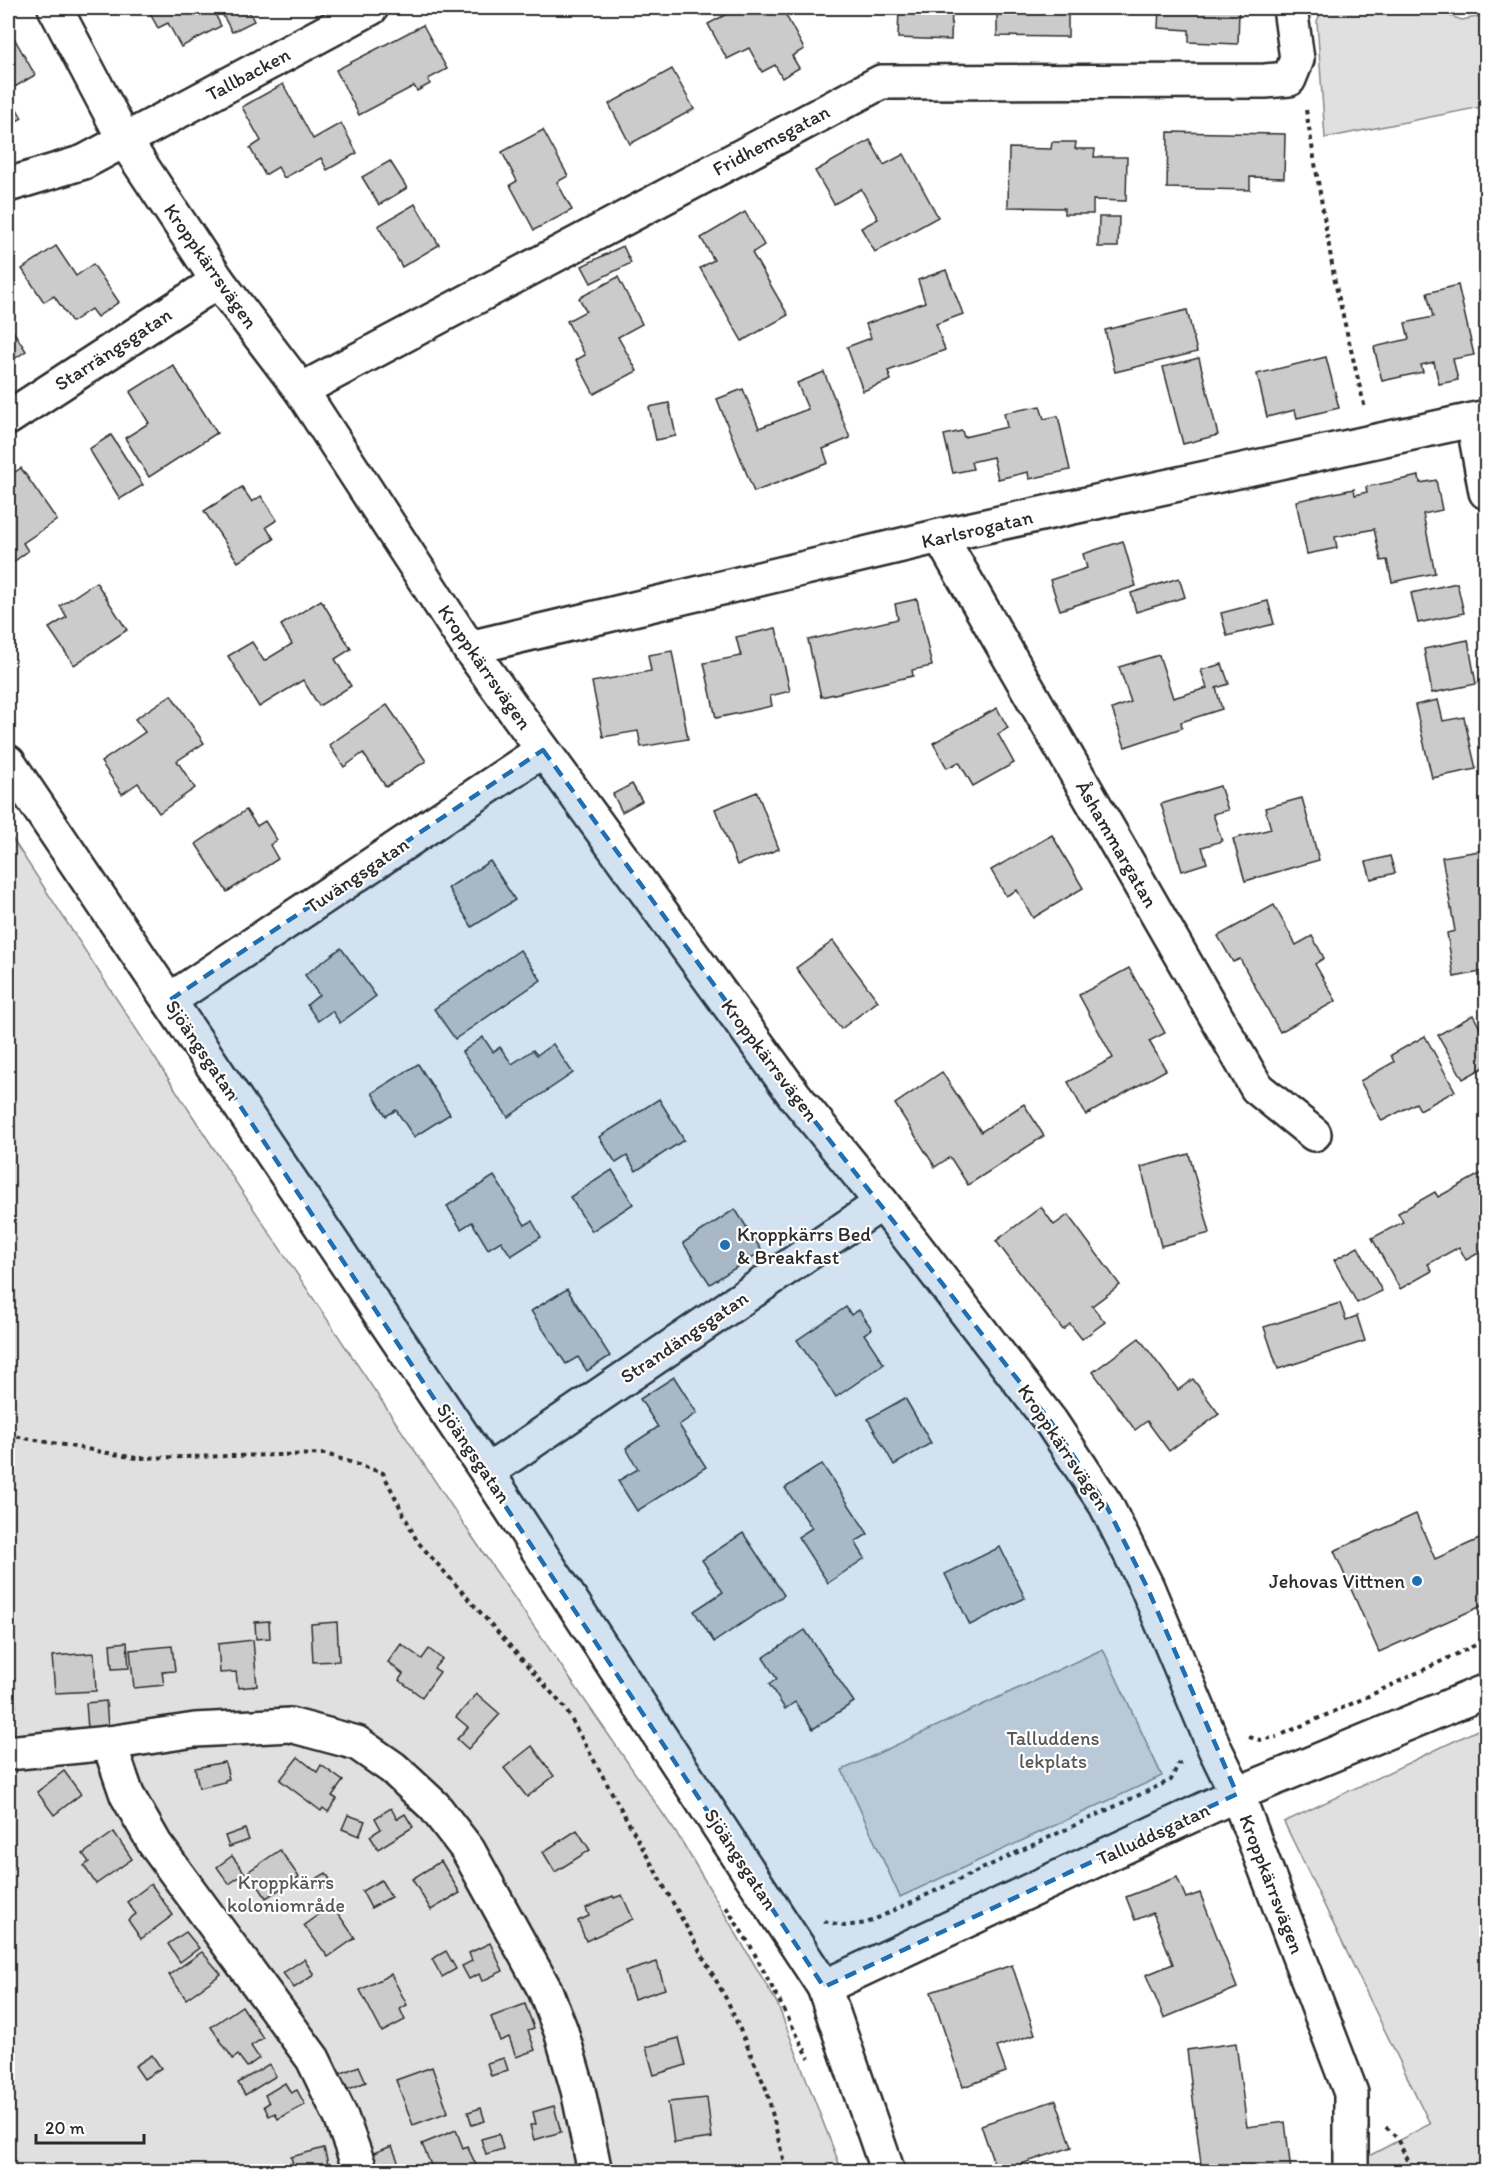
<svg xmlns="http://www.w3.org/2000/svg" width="1494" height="2179" font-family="Itim,sans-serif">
<rect width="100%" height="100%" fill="#fff"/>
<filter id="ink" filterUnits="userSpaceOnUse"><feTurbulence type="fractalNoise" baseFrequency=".0167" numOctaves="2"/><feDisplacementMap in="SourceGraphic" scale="12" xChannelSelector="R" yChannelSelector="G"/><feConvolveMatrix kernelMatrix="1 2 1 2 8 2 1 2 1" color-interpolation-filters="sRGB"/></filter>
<g filter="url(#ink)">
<g fill="#e0e0e0" stroke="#868686" stroke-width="1.5">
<path d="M1323 8H1427L1462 20 1486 15V106L1325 138 1317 21Z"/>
<path d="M8 832 233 1178 471 1535 681 1840 777 2003 842 2171H8Z"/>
<path d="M1103 1649 1162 1776 900 1897 842 1770Z"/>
<path d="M1486 1726V2171H1366L1365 2158 1430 2124 1284 1822Z"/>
</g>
<g fill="#cbcbcb" stroke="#2b2b2b" stroke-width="1.5">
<path d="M147 8H212L221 26 181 47 168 23 158 28Z"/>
<path d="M219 8H247L254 21 232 32Z"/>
<path d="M738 8H782L804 49 792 56 799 68 782 78 775 65 762 72 749 48 727 59 708 24Z"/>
<path d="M899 8H952L951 40 898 38Z"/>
<path d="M997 8H1068V37L997 36Z"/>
<path d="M1159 8H1239L1238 44 1189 42V30L1158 28Z"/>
<path d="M423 25 447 69 428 79 430 84 417 91 414 86 359 115 336 70Z"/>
<path d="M9 29 35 75 8 91V30Z"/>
<path d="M672 69 694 109 630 144 609 104Z"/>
<path d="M283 84 313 139 341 123 357 153 327 170 321 158 284 178 278 167 265 175 250 148 261 141 242 107Z"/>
<path d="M8 93 22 118 8 126Z"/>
<path d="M543 130 568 176 557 182 572 210 534 230 510 185 517 181 502 152Z"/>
<path d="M1168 132 1285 134 1284 178 1250 177V190L1167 188Z"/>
<path d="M870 140 884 165 904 154 938 217 875 252 861 228 878 219 861 189 834 204 815 171Z"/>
<path d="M1052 142H1076L1075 149H1095L1094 157H1127L1126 201 1093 200V214H1064V208L1008 207 1009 148 1051 149Z"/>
<path d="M390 161 407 188 379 205 362 177Z"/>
<path d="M415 204 439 245 402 267 378 226Z"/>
<path d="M745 212 764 245 752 253 788 315 742 341 700 268 714 260 701 238Z"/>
<path d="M1099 217H1119L1118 247H1098Z"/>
<path d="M56 246 76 276 93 264 119 302 97 317 91 309 72 322 54 296 44 302 22 269Z"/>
<path d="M623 246 631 263 591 283 582 266Z"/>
<path d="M946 270 963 314 936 324 945 350 888 371 891 380 863 391 847 347 871 338 866 324 925 302 918 280Z"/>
<path d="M618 277 642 324 618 337 637 371 594 394 576 360 585 355 567 321 586 311 579 298Z"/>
<path d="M1458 285 1474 355 1453 359 1458 380 1439 384 1434 362 1421 365 1423 372 1382 381 1374 347 1409 339 1405 323 1433 317 1427 293Z"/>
<path d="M1187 310 1197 352 1115 372 1105 330Z"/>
<path d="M8 323 26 351 8 363Z"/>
<path d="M1326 357 1339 408 1297 418 1295 410 1267 417 1257 374Z"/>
<path d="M1199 358 1218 435 1183 444 1163 367Z"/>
<path d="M173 365 217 433 149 477 125 438 149 423 130 392Z"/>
<path d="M824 372 850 438 823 449 828 463 754 492 717 399 743 389 759 428 808 409 797 383Z"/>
<path d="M669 403 676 436 656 440 649 407Z"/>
<path d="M1040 406 1044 419 1058 416 1070 470 1029 479 1028 472 998 479 993 457 971 462 973 469 953 473 944 435 962 431 964 437 1007 427 1004 413Z"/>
<path d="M111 435 143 485 120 499 89 449Z"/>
<path d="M21 468 57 520 23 543 28 551 8 566V477Z"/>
<path d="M1419 476 1420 483 1436 480 1442 510 1423 514 1435 573 1392 582 1387 560 1381 561 1374 529 1335 537 1337 548 1307 554 1296 501 1354 489 1355 495 1367 492 1366 487Z"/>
<path d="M242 487 252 502 261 496 277 520 266 527 274 539 238 562 204 511Z"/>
<path d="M1123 541 1136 586 1060 610 1050 580 1087 568 1083 554Z"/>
<path d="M1179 578 1185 597 1136 612 1131 593Z"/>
<path d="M96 582 127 630 74 665 49 628 67 617 60 606Z"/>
<path d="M1457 583 1464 613 1418 623 1411 593Z"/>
<path d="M917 599 932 666 912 670 913 676 821 697 808 640 898 619 895 604Z"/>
<path d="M321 600 351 649 335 659 351 686 319 706 303 680 259 707 228 656 252 642 264 661 292 644 281 625Z"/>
<path d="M1268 601 1274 624 1227 636 1221 613Z"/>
<path d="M776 628 790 691 770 696 772 706 716 718 704 663 741 656 736 637Z"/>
<path d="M1468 640 1476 684 1432 693 1424 649Z"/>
<path d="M672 651 688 739 641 747 638 731 603 737 592 682 651 671 648 655Z"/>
<path d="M1159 655 1173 698 1207 688 1201 670 1222 664 1229 684 1216 688 1222 709 1181 722 1182 728 1125 747 1112 709 1131 702 1119 667Z"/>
<path d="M171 695 204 743 177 761 195 788 159 813 138 783 122 794 101 762 145 732 135 719Z"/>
<path d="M1438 700 1443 721 1464 717 1476 769 1432 778 1415 705Z"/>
<path d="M387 705 426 761 386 787 363 753 344 767 329 745Z"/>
<path d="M997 708 1008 728 998 734 1014 763 973 786 959 762 947 768 933 743Z"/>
<path d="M632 784 642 801 622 812 613 794Z"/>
<path d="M1220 786 1228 810 1213 814 1222 841 1202 847 1207 863 1182 871 1161 804Z"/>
<path d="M757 792 779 849 737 865 715 809Z"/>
<path d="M1302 798 1319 860 1245 881 1233 839 1271 829 1265 808Z"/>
<path d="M246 810 257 826 265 821 277 840 270 845 278 859 227 892 196 844Z"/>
<path d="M1052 835 1083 888 1033 918 1017 890 1006 896 991 870Z"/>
<path d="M1486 850V971L1454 977 1447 933 1455 931 1442 857Z"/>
<path d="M1390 856 1395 873 1371 879 1366 862Z"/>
<path d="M490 861 515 900 472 927 448 888Z"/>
<path d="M1274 905 1296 945 1312 936 1324 958 1315 964 1336 1001 1280 1032 1240 959 1233 962 1218 936Z"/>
<path d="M833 941 878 1001 841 1029 796 968Z"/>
<path d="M341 948 376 996 340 1023 332 1011 318 1021 307 1005 319 995 305 975Z"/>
<path d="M520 950 541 980 455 1039 434 1009Z"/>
<path d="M1129 968 1165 1033 1149 1041 1166 1070 1086 1115 1068 1082 1113 1058 1079 995Z"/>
<path d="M1473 1015 1486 1039V1066L1463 1079 1438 1035Z"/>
<path d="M1425 1036 1455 1091 1420 1110 1416 1103 1382 1121 1360 1081 1394 1062 1391 1055Z"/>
<path d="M483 1037 493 1052 500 1047 512 1064 533 1050 537 1055 553 1044 573 1073 508 1117 462 1052Z"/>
<path d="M418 1064 450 1114 414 1137 396 1110 386 1116 372 1093Z"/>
<path d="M942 1072 981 1132 1024 1104 1044 1136 968 1185 950 1157 935 1167 895 1104Z"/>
<path d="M659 1099 684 1140 636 1171 627 1156 616 1163 599 1137Z"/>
<path d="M1189 1154 1210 1233 1161 1246 1141 1167Z"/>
<path d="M612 1170 633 1204 592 1231 570 1197Z"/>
<path d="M1482 1173 1486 1180V1249L1466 1260 1459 1247 1428 1264 1432 1271 1400 1289 1372 1238 1403 1222 1398 1213 1435 1192 1438 1197Z"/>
<path d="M494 1176 525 1225 532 1221 541 1237 511 1256 501 1241 488 1249 472 1222 461 1229 447 1206Z"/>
<path d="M1041 1207 1054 1225 1068 1215 1120 1285 1092 1306 1105 1322 1082 1339 1070 1324 1063 1330 996 1241Z"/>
<path d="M735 1209 762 1251 710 1284 683 1243Z"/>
<path d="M1358 1247 1382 1291 1357 1303 1334 1260Z"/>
<path d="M567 1289 610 1356 587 1371 578 1357 566 1364 531 1311Z"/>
<path d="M1340 1303 1346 1320 1357 1316 1365 1341 1278 1369 1264 1327Z"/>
<path d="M846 1307 851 1315 859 1310 872 1329 864 1334 884 1364 836 1397 797 1340Z"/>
<path d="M1139 1338 1178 1390 1193 1379 1219 1414 1169 1451 1147 1421 1135 1430 1093 1372Z"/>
<path d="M674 1377 697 1413 679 1425 706 1467 637 1511 618 1481 638 1469 626 1448 658 1427 640 1399Z"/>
<path d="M905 1398 931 1443 894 1465 868 1419Z"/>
<path d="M822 1464 868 1534 855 1542 865 1558 828 1583 798 1537 812 1528 785 1488Z"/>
<path d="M1416 1514 1435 1559 1486 1536V1604L1379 1652 1334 1551Z"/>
<path d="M743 1533 784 1595 714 1642 694 1611 723 1592 702 1560Z"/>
<path d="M1000 1547 1025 1598 970 1625 945 1574Z"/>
<path d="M269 1621 270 1638 256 1639 255 1622Z"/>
<path d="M337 1622 339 1661 313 1662 311 1624Z"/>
<path d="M805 1630 854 1702 813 1729 795 1702 785 1709 769 1684 777 1679 763 1658Z"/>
<path d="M253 1640 257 1686 238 1688 236 1672 220 1673 218 1644Z"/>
<path d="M127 1642 129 1668 112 1669 110 1644Z"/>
<path d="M401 1644 422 1659 429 1649 442 1659 434 1668 440 1672 422 1697 399 1680 403 1674 388 1662Z"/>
<path d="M172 1646 175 1671 162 1672 164 1685 134 1688 130 1650Z"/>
<path d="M94 1653 96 1691 55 1693 52 1656Z"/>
<path d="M8 1660H11L16 1707 8 1708Z"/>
<path d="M477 1694 500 1714 468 1749 457 1739 468 1727 456 1717Z"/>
<path d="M106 1701 108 1727 88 1729 86 1703Z"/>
<path d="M532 1746 554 1776 527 1797 504 1768Z"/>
<path d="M298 1757 317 1772 321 1765 343 1781 332 1796 337 1799 328 1812 323 1808 321 1811 280 1780Z"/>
<path d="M225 1762 229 1779 225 1780V1782L199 1788 195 1768Z"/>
<path d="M64 1771 81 1794 54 1815 37 1792Z"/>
<path d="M391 1808 397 1819 405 1814 413 1827 378 1849 370 1836 381 1829 375 1818Z"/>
<path d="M348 1815 365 1821 359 1836 342 1829Z"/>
<path d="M245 1829 249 1840 229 1847 225 1836Z"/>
<path d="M577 1830 590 1850 555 1872 543 1852Z"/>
<path d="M114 1832 132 1859 96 1884 84 1866 89 1862 83 1854Z"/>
<path d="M280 1850 299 1877 266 1898 249 1871Z"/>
<path d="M232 1856 245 1873 229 1884 217 1867Z"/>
<path d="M441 1861 460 1893 431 1910 412 1879Z"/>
<path d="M326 1873 332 1883 322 1889 316 1879Z"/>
<path d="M1177 1877 1186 1898 1200 1893 1237 1988 1164 2018 1146 1975 1173 1964 1153 1913 1135 1920 1126 1897Z"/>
<path d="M381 1880 391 1897 371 1908 362 1891Z"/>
<path d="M151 1884 173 1915 141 1939 128 1920 136 1914 127 1902Z"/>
<path d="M622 1895 633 1919 586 1941 578 1921 589 1916 586 1908 613 1896 614 1898Z"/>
<path d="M332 1905 355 1938 328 1957 304 1925Z"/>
<path d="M186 1932 199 1948 180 1962 168 1944Z"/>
<path d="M490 1943 503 1971 482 1981 479 1974 469 1979 462 1966 472 1961 469 1953Z"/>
<path d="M446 1951 456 1969 442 1977 432 1959Z"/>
<path d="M202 1952 221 1974 186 1999 169 1975Z"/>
<path d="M304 1959 314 1975 294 1988 283 1973Z"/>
<path d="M657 1962 665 1989 634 1999 625 1972Z"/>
<path d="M1012 1965 1035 2034 997 2047 1006 2072 963 2087 931 1992Z"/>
<path d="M391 1974 407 2005 400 2009 405 2020 382 2032 360 1990Z"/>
<path d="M525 2004 534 2028 528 2030 535 2050 516 2057 509 2037 500 2041 491 2017Z"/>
<path d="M242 2006 263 2038 251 2046 259 2058 247 2067 238 2055 233 2059 211 2027Z"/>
<path d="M679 2038 686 2065 654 2075 646 2047Z"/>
<path d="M1236 2043 1247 2127 1285 2122 1291 2171 1202 2172 1187 2050Z"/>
<path d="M152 2055 161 2068 144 2079 135 2066Z"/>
<path d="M504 2058 508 2070 491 2076 487 2063Z"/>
<path d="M269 2064 276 2076 245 2095 238 2083Z"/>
<path d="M359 2066 366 2082 344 2091 337 2075Z"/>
<path d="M432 2067 448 2112 413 2125 396 2080Z"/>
<path d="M285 2083 291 2093 297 2090 305 2105 278 2119 275 2113 269 2116 264 2106 269 2103 265 2095Z"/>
<path d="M707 2098 712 2138 674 2143 668 2102Z"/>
<path d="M1056 2100 1072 2147 997 2172 981 2125Z"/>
<path d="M554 2106 561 2132 534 2140 530 2125 536 2124 533 2112Z"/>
<path d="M481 2108 485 2121 472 2125 468 2112Z"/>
<path d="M456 2130 463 2148 467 2146 476 2165 462 2172H434L422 2144Z"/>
<path d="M499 2134 503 2149 486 2154 481 2139Z"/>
<path d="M392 2146 399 2164 378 2172 371 2154Z"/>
<path d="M324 2148 330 2172H295L291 2157Z"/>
<rect x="545" y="2168" width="21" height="4"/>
</g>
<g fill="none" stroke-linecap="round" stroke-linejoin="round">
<g stroke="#2b2b2b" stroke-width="38">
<g id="minor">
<path d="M55 8 125 141 218 281 301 390 469 648 795 1096 882 1203 1051 1422 1106 1505 1147 1587 1215 1749 1237 1794 1351 2093V2172"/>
<path d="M8 185 84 162 371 8"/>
<path d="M301 390 881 82 1265 81 1289 79 1297 59 1290 8"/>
<path d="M8 418 218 281"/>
<path d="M1473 420 1486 492"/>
<path d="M940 536 1257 1088 1314 1134"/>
<path d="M469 648 940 536 1486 417"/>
<path d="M8 762 487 1472 824 1987 888 2172"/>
<path d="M170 1000 543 750"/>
<path d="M487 1472 882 1203"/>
<path d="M109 1743 127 1795 155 1844 313 2059 341 2117 361 2172"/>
<path d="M8 1753 109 1743 195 1730 290 1725 357 1743 393 1768 434 1806 468 1850 545 1990 561 2031 578 2090 595 2172"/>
<path d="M824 1987 1237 1794 1486 1691"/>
</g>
</g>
<g stroke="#2b2b2b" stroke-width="4" stroke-dasharray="4.5 4.5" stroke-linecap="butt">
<path d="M1306 110 1335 282 1365 409"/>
<path d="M8 1435 136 1458 326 1454 383 1473 417 1541 565 1708 728 2002 767 2091 786 2172"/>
<path d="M1283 1734 1358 1701 1486 1640"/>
<path d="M1249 1737 1260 1740 1277 1737"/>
<path d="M726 1907 750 1945 809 2058"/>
<path d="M824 1921 844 1926 867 1923 1171 1780 1178 1764 1183 1762"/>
<path d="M1386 2127 1396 2137 1414 2172"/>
</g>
<use href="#minor" stroke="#fff" stroke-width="33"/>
</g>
</g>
<path fill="#1f6fb2" fill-opacity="0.2" stroke="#1f6fb2" stroke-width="4.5" stroke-dasharray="12 8" stroke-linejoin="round" d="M543 750 795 1096 1051 1422 1106 1505 1147 1587 1237 1794 824 1987 170 1000Z"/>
<g fill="#1f6fb2" stroke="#fff" stroke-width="2">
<circle cx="725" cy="1245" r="6"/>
<circle cx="1417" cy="1581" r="6"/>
</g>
<g text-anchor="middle" stroke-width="4.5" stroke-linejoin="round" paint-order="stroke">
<g font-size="20" fill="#2b2b2b" stroke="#fff">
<text transform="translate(248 74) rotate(-28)" y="7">Tallbacken</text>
<text transform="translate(771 140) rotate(-28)" y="7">Fridhemsgatan</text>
<text transform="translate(211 266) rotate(55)" y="7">Kroppkärrsvägen</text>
<text transform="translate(113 349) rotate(-33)" y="7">Starrängsgatan</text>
<text transform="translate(977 529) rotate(-13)" y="7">Karlsrogatan</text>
<text transform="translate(485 667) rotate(55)" y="7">Kroppkärrsvägen</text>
<text transform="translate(1117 844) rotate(60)" y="7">Åshammargatan</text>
<text transform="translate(357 875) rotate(-34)" y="7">Tuvängsgatan</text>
<text transform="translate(203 1050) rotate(56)" y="7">Sjöängsgatan</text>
<text transform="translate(770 1060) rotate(53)" y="7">Kroppkärrsvägen</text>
<text transform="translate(684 1337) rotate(-34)" y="7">Strandängsgatan</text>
<text transform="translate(1064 1447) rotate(56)" y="7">Kroppkärrsvägen</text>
<text transform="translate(474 1453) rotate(56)" y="7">Sjöängsgatan</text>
<text transform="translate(1153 1834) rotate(-25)" y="7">Talluddsgatan</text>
<text transform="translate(741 1859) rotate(57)" y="7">Sjöängsgatan</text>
<text transform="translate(1272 1884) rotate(69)" y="7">Kroppkärrsvägen</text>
</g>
<g font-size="20" fill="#2b2b2b" stroke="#fff" text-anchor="start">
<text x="737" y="1241">Kroppkärrs Bed<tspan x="737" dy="23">&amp; Breakfast</tspan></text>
<text x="1405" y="1588" text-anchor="end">Jehovas Vittnen</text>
</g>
<g font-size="20" fill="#585858" stroke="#fff">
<text x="1053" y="1745">Talluddens<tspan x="1053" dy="23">lekplats</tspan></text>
<text x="286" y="1889">Kroppkärrs<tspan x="286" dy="23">koloniområde</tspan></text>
</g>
</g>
<rect width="1494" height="2179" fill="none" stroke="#fff" stroke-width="30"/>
<rect x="15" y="15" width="1464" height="2149" fill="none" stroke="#2b2b2b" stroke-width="2" filter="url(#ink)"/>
<path d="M36 2134v9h108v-9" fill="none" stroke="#2b2b2b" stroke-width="3"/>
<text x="45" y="2134" font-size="18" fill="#2b2b2b" stroke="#ffffff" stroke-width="4.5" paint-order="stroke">20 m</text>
</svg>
